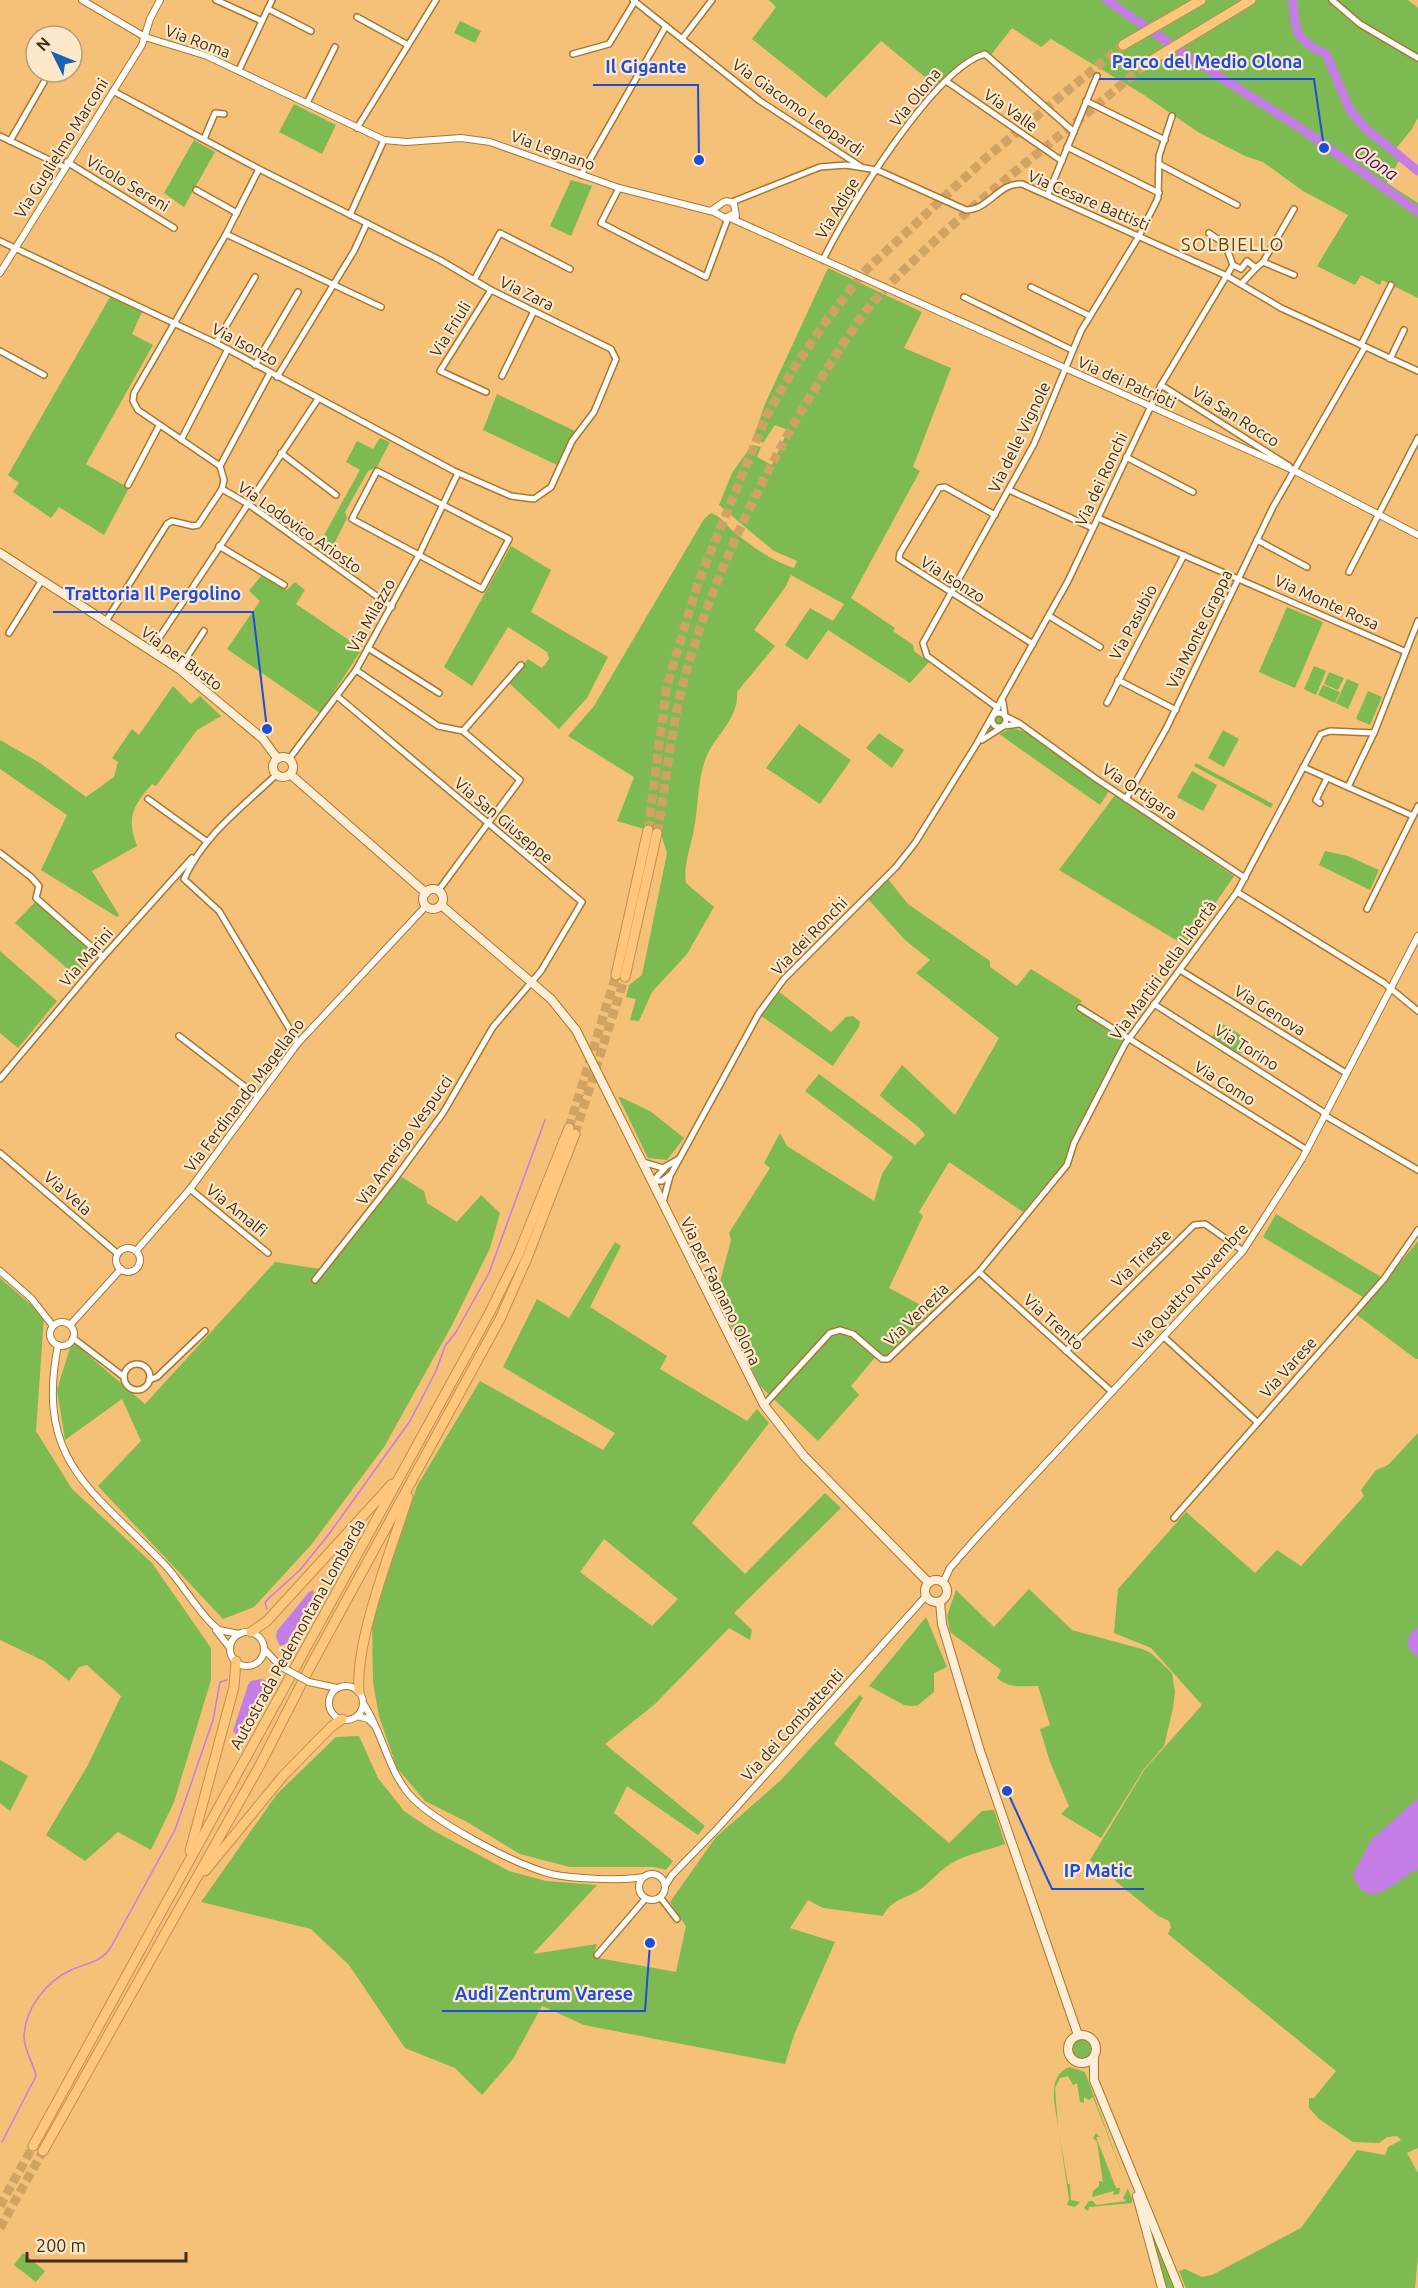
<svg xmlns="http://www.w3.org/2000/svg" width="1418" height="2288" font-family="Ubuntu,sans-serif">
<rect width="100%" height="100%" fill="#f5c078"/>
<g fill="#7dba52" fill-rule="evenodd">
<path d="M769 0H1408L1418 8V117L1412 129 1394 151 1401 157 1387 183 1418 203V298L1382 280 1380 285 1361 275 1355 285 1317 266 1348 215 1303 191 1263 162 1245 156 1198 132 1144 95 1051 39 1041 47 1012 28 991 55 986 50 943 78 936 86 881 41 826 98 752 39 776 7Z"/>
<path d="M460 21 481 31 475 43 454 33Z"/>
<path d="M294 104 336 125 322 154 279 132Z"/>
<path d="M194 140 215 152 184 207 164 193Z"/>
<path d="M571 180 592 186 571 236 550 226Z"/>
<path d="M828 268 922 312 904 348 951 368 913 467 920 471 851 598 895 628 893 631 913 645 914 651 929 662 910 683 828 630 807 660 785 645 810 608 833 621 844 604 791 575 786 586 754 630 775 646 737 692C739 717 719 732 708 753 697 777 699 804 694 829 691 847 683 865 686 883L714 907 687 954 652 992 639 1021 630 1020 636 999 626 997 629 985 642 975 667 853 661 834 617 821 634 777 568 736 594 706 704 519 711 513C722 517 725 524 733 531 751 546 772 561 794 568L797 561 774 551 719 505 732 473 752 445 761 447 757 457 772 465 788 430 775 425 763 443 754 436 765 404Z"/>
<path d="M110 297 142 312 132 334 153 345 86 464 129 488 104 535 59 507 51 518 13 492 19 483 8 475Z"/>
<path d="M497 394 575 431 557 465 483 430Z"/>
<path d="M380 438 390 442 377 467 368 471 345 512 347 518 329 554 318 546 360 470 346 462 357 441 373 449Z"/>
<path d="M511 546 551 570 531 612 608 657 587 698 559 729 508 682 528 659 542 668 549 659 547 652 508 627 472 686 444 667Z"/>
<path d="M261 576 287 590 295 582 305 590 296 604 362 649 320 713 227 649 260 601 249 591Z"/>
<path d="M1287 607 1323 622 1295 688 1259 672Z"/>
<path d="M1314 666 1326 671 1316 695 1304 689Z"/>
<path d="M1329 672 1344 678 1338 690 1324 684Z"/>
<path d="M1347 679 1359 684 1348 709 1336 703Z"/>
<path d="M1323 685 1340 692 1335 703 1318 695Z"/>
<path d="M173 686 191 704 200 696 221 716 197 730 156 786 152 784C133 806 126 817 137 846L92 871 119 915 117 917 41 870 67 815 0 769V740L40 763 86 797 114 777 118 762 112 758 132 729 139 735Z"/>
<path d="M1368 691 1382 697 1370 725 1356 719Z"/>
<path d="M1004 700 1005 716 1013 720 1011 724 982 740Z"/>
<path d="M799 724 851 760 820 804 766 768Z"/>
<path d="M1012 728 1026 732 1109 791 1100 805 999 734Z"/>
<path d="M1223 730 1239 739 1224 767 1208 758Z"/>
<path d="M879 733 904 750 892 768 866 748Z"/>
<path d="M1196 763 1273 804 1271 808 1194 766Z"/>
<path d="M1192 771 1217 785 1203 811 1177 797Z"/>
<path d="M1115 795 1234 876 1186 946 1059 870Z"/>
<path d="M1325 851 1348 856 1379 870 1370 890 1319 865Z"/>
<path d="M888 879 908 904 990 961V967L1017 986 1031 969 1082 1001 1076 1009 1124 1041 1072 1141 1064 1163 1023 1212 949 1162 919 1212 923 1216 889 1288 932 1311 883 1358 877 1355 851 1386 859 1395 818 1441 760 1386 721 1305 718 1295 720 1282 731 1240 729 1233 770 1168 764 1163 780 1133 787 1146 874 1201 882 1174 893 1157 805 1091 819 1074 915 1145 925 1135C919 1124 891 1108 880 1095L902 1065 955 1115 999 1038 916 973 930 960 905 940 868 899Z"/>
<path d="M35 902 92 951V959L77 977 15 923Z"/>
<path d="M0 951 57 1001 18 1048 0 1033Z"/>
<path d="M778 991 831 1032 846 1017 853 1016 860 1022 859 1027 833 1066 760 1015Z"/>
<path d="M1221 1023 1249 1040 1240 1054 1212 1037Z"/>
<path d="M618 1096 650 1111 684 1138 667 1160 648 1158Z"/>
<path d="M397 1174 424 1191 427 1203 457 1222 481 1195 500 1213 490 1248 452 1325 384 1447 311 1545 254 1607 223 1619 98 1486 141 1441 122 1399 65 1440 57 1390 72 1341 145 1404 275 1262 320 1269Z"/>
<path d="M1276 1214 1381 1277 1363 1297 1263 1237Z"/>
<path d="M1418 1241V1359H1416L1357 1315Z"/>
<path d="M615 1242 621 1246 590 1307 667 1356 660 1369 747 1421 757 1409 769 1423 692 1523 745 1574 825 1493 841 1508 734 1613 752 1630 750 1640 729 1628 655 1704 605 1744 705 1826 698 1835 627 1786 614 1813 673 1861 666 1870 654 1867H570L520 1854 467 1822 425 1801 397 1768 379 1716 373 1682 372 1620 417 1486 480 1381 603 1450 615 1433 503 1367 537 1299 569 1318ZM604 1539 678 1599 652 1626 580 1572Z"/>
<path d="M0 1278 44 1316 36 1431 72 1489 152 1563 211 1648V1680L174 1802 151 1850 118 1832 85 1861 46 1835 88 1765 121 1696 87 1665 79 1667 69 1681 44 1661 0 1640Z"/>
<path d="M1418 1433V2148L1407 2153 1418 2173V2256L1415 2288H1186L1179 2271 1185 2269 1202 2277 1212 2275 1301 2228 1357 2150 1385 2155 1388 2147 1401 2140 1397 2136 1387 2137 1379 2143 1353 2142 1319 2119 1309 2108V2098H1314L1336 2071 1168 1934 1171 1927 1169 1921 1158 1916 1090 1860 1145 1769 1202 1705 1151 1648 1114 1633 1118 1589 1186 1512 1255 1573 1277 1550 1301 1566 1364 1496 1361 1490 1376 1470 1388 1465Z"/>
<path d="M1029 1589 1072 1630 1142 1649 1151 1653 1172 1673 1175 1692 1173 1708 1164 1746 1144 1769 1101 1838 1061 1814 1069 1806 1050 1762 1040 1729 1050 1725 1038 1686C1022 1686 1010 1689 997 1678L1001 1670 950 1632 947 1616 956 1590 994 1627Z"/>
<path d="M926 1617 947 1667 934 1673V1692L918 1705 912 1706 904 1705 869 1686Z"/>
<path d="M860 1695 863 1698 834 1744 949 1843 982 1811 994 1810 1005 1844C988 1850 967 1854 952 1863 938 1871 928 1886 916 1892 903 1899 890 1901 883 1916L823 1908 808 1900 790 1928 835 1942 794 2035 785 2064 584 2025 542 2006 513 2059 482 2095 455 2068 405 2048 349 1965 311 1929 201 1902 277 1794 336 1737 359 1736 378 1778 404 1811 434 1831 509 1871 546 1881 597 1885 533 1954 597 1944 593 1957 676 1972 686 1926 670 1902 716 1837 781 1780Z"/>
<path d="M0 1760 28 1776 10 1811 0 1803Z"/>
<circle cx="1082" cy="2049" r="10"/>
<path d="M1070 2067 1085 2072 1132 2199V2203L1089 2207 1088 2211 1084 2208 1089 2201H1093L1096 2205 1126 2201 1123 2198 1128 2188 1093 2097 1089 2100 1084 2097V2103L1080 2102 1077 2083 1073 2085 1068 2076 1060 2078 1055 2088 1058 2127C1056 2108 1045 2075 1070 2067Z"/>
<path d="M1059 2132 1068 2184H1070L1071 2200 1080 2202 1075 2207 1067 2205 1069 2199Z"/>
<path d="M1096 2133 1100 2137H1096L1116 2188H1120L1119 2194 1113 2195 1114 2191 1092 2197 1093 2191 1099 2186V2181L1103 2182 1097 2142 1093 2138Z"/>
<path d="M1148 2221 1176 2288H1165Z"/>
<path d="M23 2253 45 2271 36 2282 14 2265Z"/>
</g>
<g fill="#c37de4">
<path d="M313 1590 314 1595 287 1643 280 1646 276 1637 277 1631 309 1592Z"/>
<path d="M1418 1627V1657C1404 1648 1404 1636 1418 1627Z"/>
<path d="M261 1679 267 1681 268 1685 240 1735 237 1736 233 1731 248 1685 251 1681Z"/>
<path d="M1418 1798V1869C1398 1877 1367 1918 1353 1874L1371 1840Z"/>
</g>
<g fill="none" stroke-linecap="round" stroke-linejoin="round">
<g stroke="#c37de4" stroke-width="1.5">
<path d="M267 1609 265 1603 268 1599 300 1570 329 1534 410 1421 436 1371 445 1346 456 1332 489 1273 545 1120"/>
<path d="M2 2142 36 2076C34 2063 24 2052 24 2036 25 2008 47 1981 71 1970 87 1963 102 1962 111 1947L175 1830 213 1720 220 1682 227 1680"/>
</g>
<g stroke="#c37de4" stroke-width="9">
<path d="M1107 0 1192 59 1302 129 1418 212"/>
<path d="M1293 0C1294 32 1297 41 1326 54L1350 110 1365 128 1418 171"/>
</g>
<g stroke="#d1a363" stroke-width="9" stroke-dasharray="9 4.5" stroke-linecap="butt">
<path d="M648 830 667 685 698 583 766 417 792 371 826 321 865 271 987 157 1123 45"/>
<path d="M657 833C666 785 670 735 682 688 709 581 768 462 827 369 845 340 864 310 888 286 968 204 1061 137 1147 63"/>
<path d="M569 1128 616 975"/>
<path d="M575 1134 625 977"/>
<path d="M0 2206 33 2146"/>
<path d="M0 2228 43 2151"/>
</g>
<g stroke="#a9772c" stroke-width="8">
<g id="minor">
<path d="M216 0 262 21"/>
<path d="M633 0 760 101 860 166"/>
<path d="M1332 0 1360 24 1418 58"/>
<path d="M268 9 311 31"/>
<path d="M357 17 408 45"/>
<path d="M682 39 712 0"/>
<path d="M573 54 609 44 635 1"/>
<path d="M239 70 272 0"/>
<path d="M946 81 1062 161"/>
<path d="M1086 101 1165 140"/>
<path d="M307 103 335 47"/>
<path d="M357 128 436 0"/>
<path d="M0 136 64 167"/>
<path d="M204 139 215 113 224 114"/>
<path d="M10 141 44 82"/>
<path d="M1067 147 1159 193"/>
<path d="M67 162 174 228"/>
<path d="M1159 164 1237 205"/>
<path d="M259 169 226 234 134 393 133 401 138 410 220 466 224 480 222 489 248 504 392 607"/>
<path d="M581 175 666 26"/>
<path d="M619 188 601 223 706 277 728 218"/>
<path d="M196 190 237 213"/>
<path d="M1048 194 1097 76"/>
<path d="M732 202 820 167 846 165 877 170 966 210C989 210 999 182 1022 184L1227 276 1281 308 1418 371"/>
<path d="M350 215 384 140"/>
<path d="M1209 233 1225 244 1233 265"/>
<path d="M226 234 381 307"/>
<path d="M0 241 216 343 454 471 511 496 534 499 551 487 572 441 594 412 616 359 611 349 491 290 440 260 259 169 113 91"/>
<path d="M823 260C846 212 934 68 985 54L1074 132"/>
<path d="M1263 262 1294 275"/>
<path d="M1256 268 1263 262 1294 209"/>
<path d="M474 280 500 233 570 269"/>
<path d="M1031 287 1090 316"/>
<path d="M964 297 1072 350"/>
<path d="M216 343 255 277"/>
<path d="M1361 345 1391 285"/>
<path d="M0 351 44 375"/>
<path d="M1390 359 1404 330"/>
<path d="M255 365 298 292"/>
<path d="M502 376 534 311"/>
<path d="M277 377 354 251 367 223"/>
<path d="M1161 385 1289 466"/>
<path d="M486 392 440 371 491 290"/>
<path d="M181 440 228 349"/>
<path d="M281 453 336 495"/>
<path d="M1126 457 1193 492"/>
<path d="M220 466 270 373"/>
<path d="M377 471 509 539 482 589 352 519Z"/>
<path d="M128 485 159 426"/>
<path d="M1009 490 1093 528"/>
<path d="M995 515 945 487 939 488 900 553 899 559 1033 644"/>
<path d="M1098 518 1404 651"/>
<path d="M1257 540 1307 567"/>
<path d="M219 546 284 585"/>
<path d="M1349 572 1418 438"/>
<path d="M1049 616 1100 647"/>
<path d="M106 621 167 524 172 521 193 526 198 525 222 489"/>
<path d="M9 633 42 580"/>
<path d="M368 648 439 693"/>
<path d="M151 650 318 399"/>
<path d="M179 669 204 631"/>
<path d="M356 670 438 726 463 731 520 780 438 891"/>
<path d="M1118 680 1176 710"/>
<path d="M1003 702 1005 716 1019 723 1095 778 1245 878"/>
<path d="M1107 703 1184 555"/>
<path d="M998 708 927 656 923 643 1034 444 1081 331 1139 236 1158 198 1159 156 1172 116"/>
<circle cx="999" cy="720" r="7"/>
<path d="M463 731 521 665"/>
<path d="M982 740 1004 726 1019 724"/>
<path d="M289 759 356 670 419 555 458 473"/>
<path d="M1303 767 1413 816"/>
<path d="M276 775C241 808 204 835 184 879L219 911 298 1043"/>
<path d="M1348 787 1374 733 1418 621"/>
<path d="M148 799 206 841"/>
<path d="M1126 799 1166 729 1273 507 1365 347"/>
<path d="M1320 803 1316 800 1327 778"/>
<path d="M0 853 31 877 39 886 36 898 103 957"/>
<path d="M1237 892 1384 983 1418 1011"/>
<path d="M1367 909 1418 806"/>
<path d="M1180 970 1346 1073"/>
<path d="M1154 1004 1325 1113"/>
<path d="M1080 1008 1307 1150"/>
<path d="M179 1036 257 1096"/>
<path d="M0 1079 103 957 192 858"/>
<path d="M1324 1115 1418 1170"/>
<path d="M0 1153 118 1254"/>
<path d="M643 1162 663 1168 679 1159"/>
<path d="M653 1181H662L671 1174 759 1013 784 979 896 867 915 843 976 745 1068 581 1161 385 1233 265 1241 269 1247 261 1256 268 1241 284"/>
<path d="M653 1181 665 1168"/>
<path d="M190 1189 268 1253"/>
<path d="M663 1202 670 1176"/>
<path d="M979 1272 1112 1392"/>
<path d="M315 1280 394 1180 443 1113 493 1027 541 971 582 902 337 696"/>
<path d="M1164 1337 1257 1422"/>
<path d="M73 1338 124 1377"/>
<path d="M1066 1351 1194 1225 1205 1224 1243 1251"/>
<circle cx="137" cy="1377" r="13"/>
<path d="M149 1380 157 1377 205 1331"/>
<path d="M764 1405 830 1333 840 1330 853 1334 882 1359H888L979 1272 1067 1165 1074 1143 1125 1044 1237 892 1321 734 1330 731 1374 733"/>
<path d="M1174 1518 1384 1279 1418 1230"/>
<path d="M660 1897 677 1919"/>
<path d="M597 1955 646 1898"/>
</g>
</g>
<g stroke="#a9772c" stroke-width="8">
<g id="tertiary">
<path d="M82 0 145 37 207 56 384 140 406 142 461 138 490 142 619 188 714 212 725 218 735 213"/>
<path d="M710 211C720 207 724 196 734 204L736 216"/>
<path d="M730 218 1295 471 1418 535"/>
<path d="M0 273 142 45 150 19 160 0"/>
<circle cx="128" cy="1260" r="12"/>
<path d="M136 1251 190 1189 298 1043 426 906"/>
<path d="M0 1271 31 1298 53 1326"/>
<circle cx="62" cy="1334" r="12"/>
<path d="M70 1325 121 1269"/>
<path d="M58 1345C35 1462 92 1489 164 1564 182 1583 194 1606 212 1624L219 1630 239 1634"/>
<path d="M943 1583 950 1568 977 1537 1243 1251 1302 1159 1418 936"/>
<path d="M216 1630 230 1648"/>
<circle cx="247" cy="1649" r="17"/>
<path d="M264 1649 280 1666"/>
<path d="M309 1682 337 1688"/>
<circle cx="346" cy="1703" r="17"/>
<path d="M363 1703C382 1731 387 1767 408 1793 431 1821 516 1865 551 1874 573 1879 622 1881 643 1877"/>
<path d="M357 1716 368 1719 374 1725"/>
<circle cx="652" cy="1887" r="13"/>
<path d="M665 1886 672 1875 717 1829 926 1596"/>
</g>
</g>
<g stroke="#a9772c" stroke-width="10">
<g id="secondary">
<path d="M0 553 179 669 263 739 277 758"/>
<circle cx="283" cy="767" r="10"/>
<path d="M290 774 426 893"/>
<circle cx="433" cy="899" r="10"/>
<path d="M441 905 551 999 576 1030 764 1405 804 1456 929 1583"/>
<circle cx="936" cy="1591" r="11"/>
<path d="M940 1602 942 1624 980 1751 1078 2035"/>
<circle cx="1082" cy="2049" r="14"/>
<path d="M1094 2056V2080L1179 2288"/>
<path d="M1137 2196 1162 2288"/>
</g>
</g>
<g stroke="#bd9155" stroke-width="11">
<g id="motorway">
<path d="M1123 45 1201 0"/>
<path d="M1147 63 1251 0"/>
<path d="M616 975 648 830"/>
<path d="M625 977 657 833"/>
<path d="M251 1632 267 1621 392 1484"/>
<path d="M359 1691C355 1640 392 1548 408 1497"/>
<path d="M190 1851 234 1687 236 1661"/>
<path d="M205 1871 283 1776 331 1727 342 1719"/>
<path d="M33 2146 489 1314 518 1255 569 1128"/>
<path d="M43 2151 260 1765 309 1669 500 1319 527 1258 575 1134"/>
</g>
</g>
<use href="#minor" stroke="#fff" stroke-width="5"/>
<use href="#tertiary" stroke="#fff" stroke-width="6"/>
<use href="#secondary" stroke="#ffeed7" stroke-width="8"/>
<use href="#motorway" stroke="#fec77b" stroke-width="9"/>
<g stroke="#a9772c" stroke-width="8" stroke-linecap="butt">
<path id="tertiary-bridge" d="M280 1666 309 1682"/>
</g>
<use href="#tertiary-bridge" stroke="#fff" stroke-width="6"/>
</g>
<g text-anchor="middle" stroke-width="4.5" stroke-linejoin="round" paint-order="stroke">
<g font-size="16" fill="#432e0f" stroke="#fee8cc">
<text transform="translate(198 41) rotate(20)" y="6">Via Roma</text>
<text transform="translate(915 97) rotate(-51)" y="6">Via Olona</text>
<text transform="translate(798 107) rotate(35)" y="6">Via Giacomo Leopardi</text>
<text transform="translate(1011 110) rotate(35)" y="6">Via Valle</text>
<text transform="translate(61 148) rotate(-58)" y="6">Via Guglielmo Marconi</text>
<text transform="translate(553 150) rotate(20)" y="6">Via Legnano</text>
<text transform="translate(128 183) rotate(31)" y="6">Vicolo Sereni</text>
<text transform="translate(1089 200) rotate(23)" y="6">Via Cesare Battisti</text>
<text transform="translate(837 208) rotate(-59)" y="6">Via Adige</text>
<text transform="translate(527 293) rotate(26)" y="6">Via Zara</text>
<text transform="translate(450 329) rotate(-58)" y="6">Via Friuli</text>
<text transform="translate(245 344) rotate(28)" y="6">Via Isonzo</text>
<text transform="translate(1127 382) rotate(24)" y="6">Via dei Patrioti</text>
<text transform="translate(1236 416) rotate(32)" y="6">Via San Rocco</text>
<text transform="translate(1019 437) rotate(-64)" y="6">Via delle Vignole</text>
<text transform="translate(1101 479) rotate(-65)" y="6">Via dei Ronchi</text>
<text transform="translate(300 527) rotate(35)" y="6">Via Lodovico Ariosto</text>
<text transform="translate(953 579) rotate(32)" y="6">Via Isonzo</text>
<text transform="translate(1327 602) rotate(24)" y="6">Via Monte Rosa</text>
<text transform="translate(371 615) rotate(-61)" y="6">Via Milazzo</text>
<text transform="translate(1133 622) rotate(-62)" y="6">Via Pasubio</text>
<text transform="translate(1199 629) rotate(-64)" y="6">Via Monte Grappa</text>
<text transform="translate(182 658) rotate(36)" y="6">Via per Busto</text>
<text transform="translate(1140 791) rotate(34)" y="6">Via Ortigara</text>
<text transform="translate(504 820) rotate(40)" y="6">Via San Giuseppe</text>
<text transform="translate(809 936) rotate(-46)" y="6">Via dei Ronchi</text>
<text transform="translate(86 957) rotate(-49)" y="6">Via Marini</text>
<text transform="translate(1163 970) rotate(-54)" y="6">Via Martiri della Libertà</text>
<text transform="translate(1270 1010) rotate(32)" y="6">Via Genova</text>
<text transform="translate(1247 1047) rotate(32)" y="6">Via Torino</text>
<text transform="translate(1225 1083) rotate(32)" y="6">Via Como</text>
<text transform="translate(244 1095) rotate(-53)" y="6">Via Ferdinando Magellano</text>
<text transform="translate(404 1140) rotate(-55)" y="6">Via Amerigo Vespucci</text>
<text transform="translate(68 1193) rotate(41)" y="6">Via Vela</text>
<text transform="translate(237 1210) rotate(39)" y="6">Via Amalfi</text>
<text transform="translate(1141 1258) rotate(-44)" y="6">Via Trieste</text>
<text transform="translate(1190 1286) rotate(-48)" y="6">Via Quattro Novembre</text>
<text transform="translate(721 1291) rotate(64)" y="6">Via per Fagnano Olona</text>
<text transform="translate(916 1314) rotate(-44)" y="6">Via Venezia</text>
<text transform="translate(1054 1322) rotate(42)" y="6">Via Trento</text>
<text transform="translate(1288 1367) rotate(-48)" y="6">Via Varese</text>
<text transform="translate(297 1634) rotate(-61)" y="6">Autostrada Pedemontana Lombarda</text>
<text transform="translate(792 1725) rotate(-48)" y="6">Via dei Combattenti</text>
</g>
<g font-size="18" font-style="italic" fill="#4d0466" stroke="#fee8cc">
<text transform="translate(1376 163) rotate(34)" y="6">Olona</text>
</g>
<g font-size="18" letter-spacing="1.5" fill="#674300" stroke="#fee8cc">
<text x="1233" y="251">SOLBIELLO</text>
</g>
</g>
<path fill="none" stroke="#1d4ed8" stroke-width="2" d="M1324 148L1314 79H1099M699 160L698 85H593M267 729L253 612H53M1007 1791L1052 1889H1144M650 1943L645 2011H442"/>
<g fill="#1d4ed8" stroke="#fee8cc" stroke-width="2">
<circle cx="1324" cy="148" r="6"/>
<circle cx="699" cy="160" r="6"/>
<circle cx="267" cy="729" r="6"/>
<circle cx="1007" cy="1791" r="6"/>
<circle cx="650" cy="1943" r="6"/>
</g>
<g font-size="18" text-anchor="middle" font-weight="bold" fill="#1d4ed8" stroke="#fee8cc" stroke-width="4.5" stroke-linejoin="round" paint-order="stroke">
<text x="1207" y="68">Parco del Medio Olona</text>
<text x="646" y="73">Il Gigante</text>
<text x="153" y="600">Trattoria Il Pergolino</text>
<text x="1098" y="1877">IP Matic</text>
<text x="544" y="2000">Audi Zentrum Varese</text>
</g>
<g transform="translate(54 54) rotate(313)"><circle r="28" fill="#fee8cc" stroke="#b39e80" stroke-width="1.5"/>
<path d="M0-4.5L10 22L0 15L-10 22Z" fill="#1963b2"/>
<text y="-9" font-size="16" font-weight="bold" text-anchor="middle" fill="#432e0f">N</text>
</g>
<path d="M27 2252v9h159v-9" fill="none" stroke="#432e0f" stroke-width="3"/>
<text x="36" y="2252" font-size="18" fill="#432e0f" stroke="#fee8cc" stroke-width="4.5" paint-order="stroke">200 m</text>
</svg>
